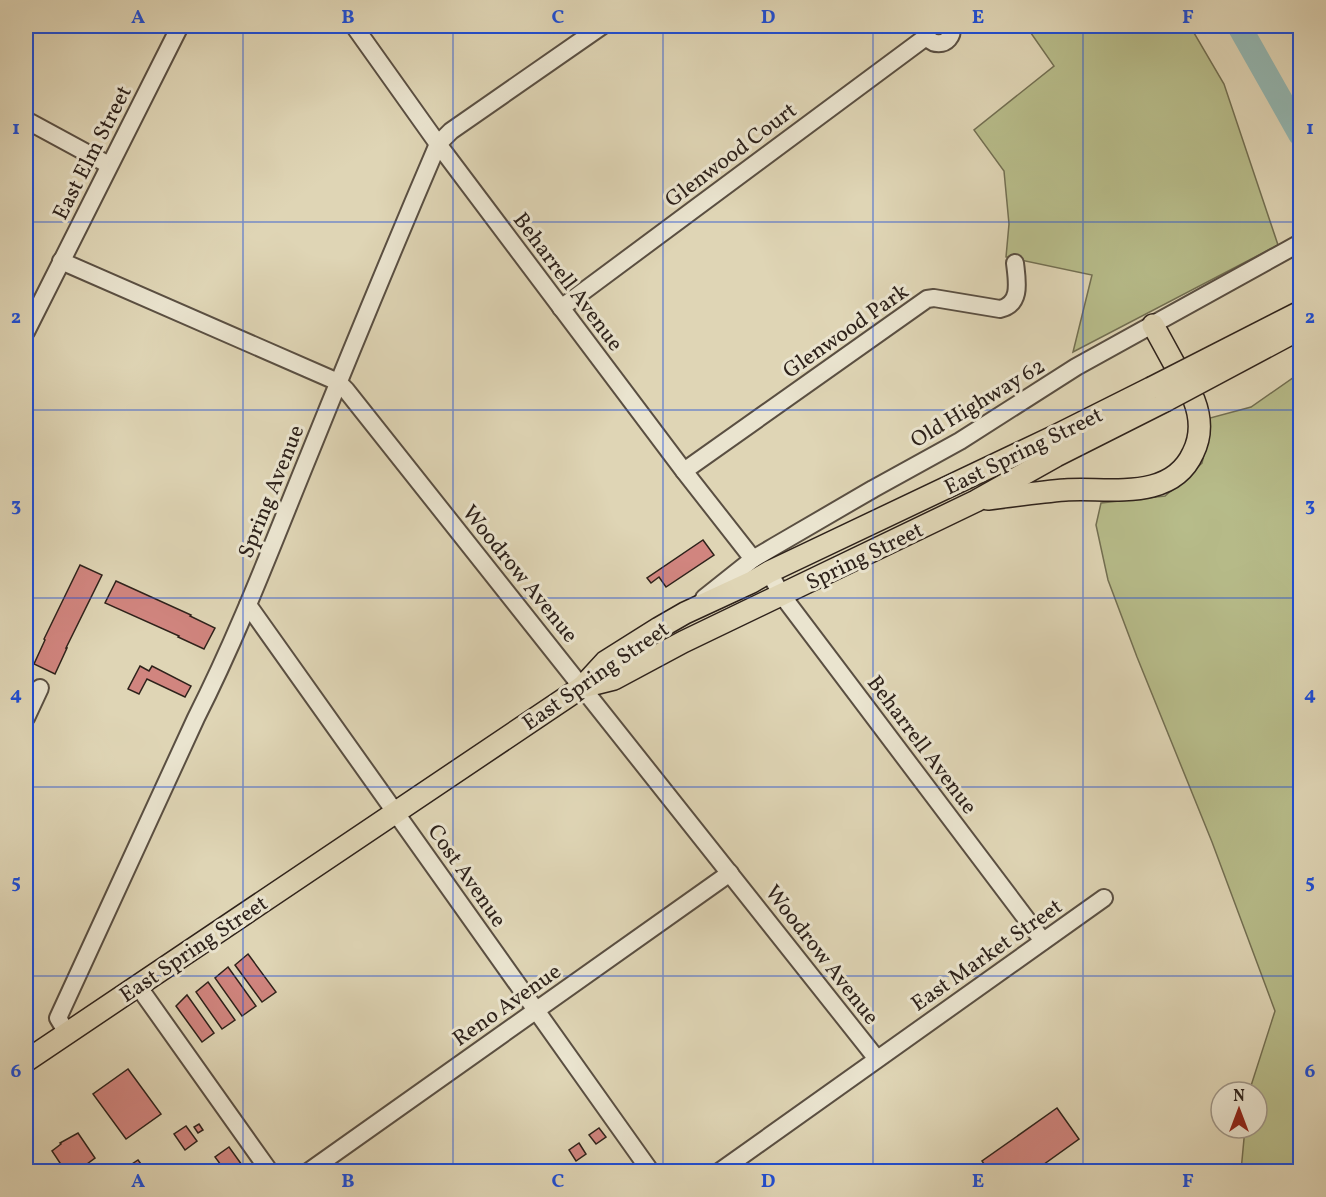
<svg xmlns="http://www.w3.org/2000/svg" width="1326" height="1197" font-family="Vollkorn,serif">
<rect width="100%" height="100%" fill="#dfd5b5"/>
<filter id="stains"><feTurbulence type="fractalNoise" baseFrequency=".00333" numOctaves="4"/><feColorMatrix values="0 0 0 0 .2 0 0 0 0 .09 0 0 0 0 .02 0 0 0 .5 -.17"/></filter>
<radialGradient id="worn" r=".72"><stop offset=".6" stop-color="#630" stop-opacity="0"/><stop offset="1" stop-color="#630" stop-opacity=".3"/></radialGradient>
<g fill="#b7bc8a" stroke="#726f52" stroke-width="1.5">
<path d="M1026 26H1190L1224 84 1278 245 1073 352 1092 275 1006 257 1009 224 1004 171 974 130 1054 66Z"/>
<path d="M1300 373V1171H1241L1245 1128H1257V1092H1249L1275 1011 1212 842 1137 657 1108 580 1096 525 1101 503 1165 496 1202 463 1210 429V418L1251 407Z"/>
</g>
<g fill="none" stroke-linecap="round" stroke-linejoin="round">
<path stroke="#94b8b3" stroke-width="24" d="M1239 26 1300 134"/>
</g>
<g fill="#d1857f" stroke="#2e221b" stroke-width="1.5">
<path d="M703 540 714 555 666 587 659 577 651 583 647 578Z"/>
<path d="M80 565 102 575 66 648H67L55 674 34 664 45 640 44 639Z"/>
<path d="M116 581 191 615 190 616 215 628 204 649 178 637 179 636 105 603Z"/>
<path d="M140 666 149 671 152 666 191 686 185 697 147 679 139 694 128 689Z"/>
<path d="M248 954 276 992 262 1002 235 965Z"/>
<path d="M228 967 256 1006 242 1016 215 978Z"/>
<path d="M208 982 235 1020 222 1029 196 992Z"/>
<path d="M187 995 214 1033 202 1042 176 1006Z"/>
<path d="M128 1069 161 1114 126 1139 93 1094Z"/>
<path d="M1057 1108 1079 1139 1033 1172H989L982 1161Z"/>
<path d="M199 1124 203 1130 198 1133 194 1127Z"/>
<path d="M186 1126 197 1141 185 1150 174 1134Z"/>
<path d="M599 1128 606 1137 596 1144 589 1135Z"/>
<path d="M78 1133 95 1158 76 1172H66L52 1151 61 1144 60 1143Z"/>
<path d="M579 1143 586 1154 576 1161 569 1150Z"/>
<path d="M229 1147 247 1172H226L215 1157Z"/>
<path d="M138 1160 146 1171V1172H133L129 1166Z"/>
<path d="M618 1164 620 1168 626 1164 631 1172H611L610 1169Z"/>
</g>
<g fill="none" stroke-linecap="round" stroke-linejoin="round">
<g stroke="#5a4f42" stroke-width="20">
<g id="minor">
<path d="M354 26 438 144 684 471 753 559"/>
<path d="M924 26C924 49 954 49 952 26"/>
<path d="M26 120 109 165"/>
<path d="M61 261 338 382 346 390 877 1059"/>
<path d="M561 308 926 37"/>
<path d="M26 332 180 26"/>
<path d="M684 471 927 299 934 298 1000 309C1022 304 1017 281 1015 263"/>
<path d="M769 572 781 594 1043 941"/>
<path d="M704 598 753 559 775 546 873 489 960 441 1076 367 1300 243"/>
<path d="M248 605 651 1172"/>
<path d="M26 718 40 688"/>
<path d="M138 986 270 1172"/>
<path d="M67 1033 58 1018 196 718C239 633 273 543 309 455 351 351 394 247 438 144L451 131 602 26"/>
<path d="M308 1172 730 873"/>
<path d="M719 1172 1104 898"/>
</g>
</g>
<g stroke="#2e221b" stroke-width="24">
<g id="major">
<path d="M988 499C1014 496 1039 492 1065 490 1108 487 1171 502 1193 453 1202 435 1201 418 1194 400L1153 325"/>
<path d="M582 687 614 679 683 642 976 501 1056 456 1165 401"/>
<path d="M26 1061 582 687 605 662 659 628 685 613 752 582 769 572 1055 436 1151 388"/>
</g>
</g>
<use href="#minor" stroke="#eae4cf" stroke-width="16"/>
<use href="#major" stroke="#dfd5b5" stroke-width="21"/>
<g stroke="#2e221b" stroke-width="24" stroke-linecap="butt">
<g id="major-bridge">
<path d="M1151 388 1300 312"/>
<path d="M1165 401 1300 329"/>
</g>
</g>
<use href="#major-bridge" stroke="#dfd5b5" stroke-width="21"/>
</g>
<path fill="none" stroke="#1d4ed8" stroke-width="1.5" stroke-opacity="0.55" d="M243 26V1172M453 26V1172M663 26V1172M873 26V1172M1083 26V1172M26 222H1300M26 410H1300M26 598H1300M26 787H1300M26 976H1300"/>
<g text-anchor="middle" stroke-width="6" stroke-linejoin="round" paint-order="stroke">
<g font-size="22" fill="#2e221b" stroke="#eae4cf">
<text transform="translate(91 152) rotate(-63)" y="8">East Elm Street</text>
<text transform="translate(730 154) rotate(-37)" y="8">Glenwood Court</text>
<text transform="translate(569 281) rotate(53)" y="8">Beharrell Avenue</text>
<text transform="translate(845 330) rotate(-35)" y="8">Glenwood Park</text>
<text transform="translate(977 402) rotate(-31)" y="8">Old Highway 62</text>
<text transform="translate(1023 450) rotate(-26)" y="8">East Spring Street</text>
<text transform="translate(270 491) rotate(-68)" y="8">Spring Avenue</text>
<text transform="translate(864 555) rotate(-26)" y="8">Spring Street</text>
<text transform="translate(521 573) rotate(51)" y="8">Woodrow Avenue</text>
<text transform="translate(595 675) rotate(-35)" y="8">East Spring Street</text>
<text transform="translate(923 744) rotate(53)" y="8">Beharrell Avenue</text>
<text transform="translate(468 875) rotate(55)" y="8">Cost Avenue</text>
<text transform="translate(193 948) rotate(-34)" y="8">East Spring Street</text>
<text transform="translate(823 954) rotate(52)" y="8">Woodrow Avenue</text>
<text transform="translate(986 954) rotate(-35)" y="8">East Market Street</text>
<text transform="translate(506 1004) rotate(-35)" y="8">Reno Avenue</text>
</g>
</g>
<rect width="1326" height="1197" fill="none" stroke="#dfd5b5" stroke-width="66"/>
<g transform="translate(1239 1110)"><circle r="28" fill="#eae4cf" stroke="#9f9687" stroke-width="1.5"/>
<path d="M0-4.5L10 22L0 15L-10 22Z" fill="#8f2418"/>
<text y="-9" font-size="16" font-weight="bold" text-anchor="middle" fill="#2e221b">N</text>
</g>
<rect x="33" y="33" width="1260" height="1131" fill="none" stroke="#1d4ed8" stroke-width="2"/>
<g font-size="20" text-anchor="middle" font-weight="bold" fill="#1d4ed8">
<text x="138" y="23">A</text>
<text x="348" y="23">B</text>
<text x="558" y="23">C</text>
<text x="768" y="23">D</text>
<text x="978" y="23">E</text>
<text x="1188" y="23">F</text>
<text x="16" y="134">1</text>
<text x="1310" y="134">1</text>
<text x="16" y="323">2</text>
<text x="1310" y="323">2</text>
<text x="16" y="511">3</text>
<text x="1310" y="511">3</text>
<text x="16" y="700">4</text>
<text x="1310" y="700">4</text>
<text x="16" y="888">5</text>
<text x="1310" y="888">5</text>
<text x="16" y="1077">6</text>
<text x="1310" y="1077">6</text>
<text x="138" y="1187">A</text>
<text x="348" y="1187">B</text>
<text x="558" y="1187">C</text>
<text x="768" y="1187">D</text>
<text x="978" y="1187">E</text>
<text x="1188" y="1187">F</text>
</g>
<rect width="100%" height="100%" filter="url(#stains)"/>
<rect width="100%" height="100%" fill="url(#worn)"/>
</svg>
